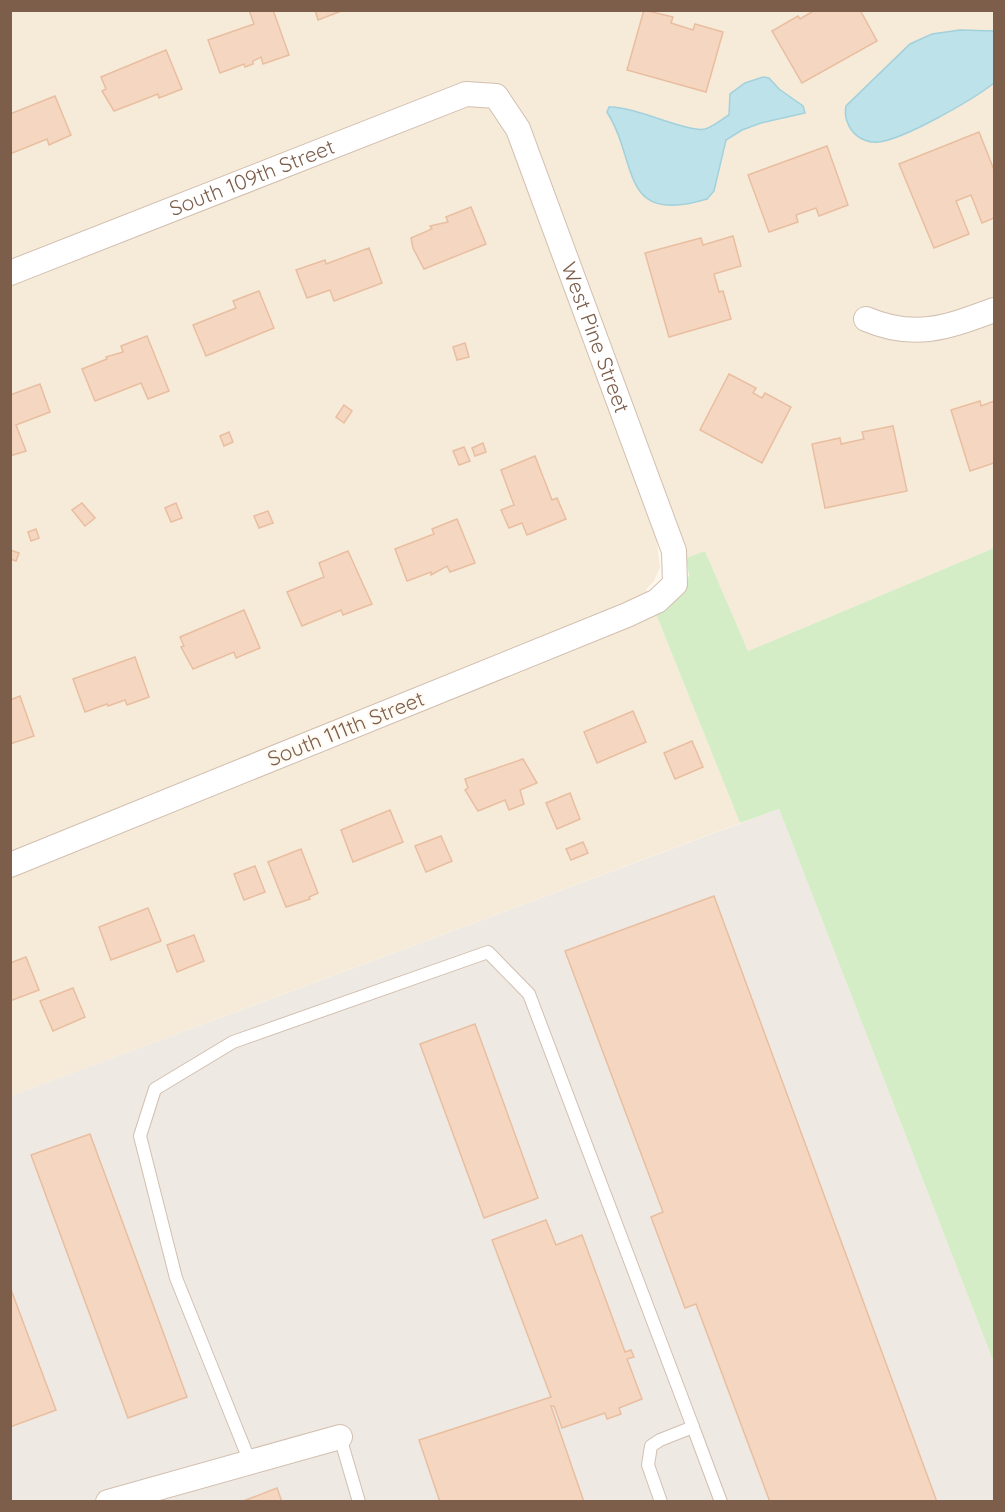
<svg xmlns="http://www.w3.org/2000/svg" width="1005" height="1512" font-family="Quicksand,sans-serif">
<rect width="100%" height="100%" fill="#fef7eb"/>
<path fill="#f6ead9" d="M11 11H994V548L748 651 705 551 686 558 670 512 650 522 656 537 660 567 654 581 646 589 740 823 11 1096Z"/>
<path fill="#efe9e3" d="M779 809 994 1363V1501L11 1502V1096Z"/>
<path fill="#d5edc7" d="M994 548V1363L779 809 740 823 654 609 682 595 689 575 686 558 705 551 748 651Z"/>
<g fill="#bde2ea" stroke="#a2d1dc" stroke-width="1.5">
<path d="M960 30 994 31V83C974 99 903 140 878 142 869 143 859 139 853 132 847 125 844 115 846 106L910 44 932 34Z"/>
<path d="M763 77 769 78 779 89 803 106 805 113 761 123 742 130 726 140 714 191 707 199C618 226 639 162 607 112L609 107C635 106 687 133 705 129 713 127 722 119 729 115L730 94 745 83Z"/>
</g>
<g fill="#f5d7c1" stroke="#e9bea0" stroke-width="1.5">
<path d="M249 10H273L289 55 263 64 261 57 253 61V64L245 67 244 64 220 73 208 40 254 24Z"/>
<path d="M315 10H344L318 20Z"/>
<path d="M644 10 673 17 671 23 693 30 695 24 723 32 706 92 627 70Z"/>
<path d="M815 10H860L877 41 802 83 772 31 798 16 800 19Z"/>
<path d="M166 50 182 89 159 98 158 94 114 111 102 91 106 89 101 77Z"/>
<path d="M55 96 71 135 49 145 47 139 10 154V114Z"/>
<path d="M979 132 994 170V218L982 223 971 195 956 201 969 234 934 248 899 164Z"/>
<path d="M827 146 848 205 819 216 816 208 796 215 798 222 769 232 748 175Z"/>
<path d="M471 207 486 244 424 269 413 248 411 238 432 229 430 226 448 222 446 217Z"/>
<path d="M733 236 741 266 714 274 719 292 723 291 731 319 669 337 645 253 701 238 703 245Z"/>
<path d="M369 248 382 283 334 301 330 290 307 298 296 270 325 260 326 264Z"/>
<path d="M259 291 274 328 206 356 193 325 236 308 233 301Z"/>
<path d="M147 336 169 391 148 399 141 383 95 401 82 369 107 359 106 357 123 352 121 346Z"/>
<path d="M465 343 469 357 457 360 453 347Z"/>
<path d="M729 374 756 388 753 393 762 398 765 393 791 407 762 463 700 430Z"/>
<path d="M40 384 50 412 16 425 26 451 10 456V395Z"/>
<path d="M980 401 981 406 994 401V463L970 471 951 410Z"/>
<path d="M344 405 352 411 344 423 336 417Z"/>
<path d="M893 426 907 491 825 508 812 444 840 438 841 444 864 439 862 432Z"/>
<path d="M229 432 233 442 224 446 220 436Z"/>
<path d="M483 443 486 452 475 456 472 448Z"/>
<path d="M464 447 470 461 459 465 453 451Z"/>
<path d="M535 456 552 500 557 498 566 519 527 535 522 523 509 528 501 510 514 505 501 470Z"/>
<path d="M82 503 95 518 85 526 72 510Z"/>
<path d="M176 503 182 518 171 522 165 508Z"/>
<path d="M268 511 273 523 259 528 254 516Z"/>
<path d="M457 519 475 563 450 572 447 566 431 575V572L407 581 395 549 434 534 432 529Z"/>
<path d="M36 529 39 538 31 541 28 532Z"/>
<path d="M10 550 19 553 16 561 10 559Z"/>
<path d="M348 551 372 604 343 615 341 610 302 626 287 592 324 577 319 563Z"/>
<path d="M244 610 260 648 236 658 234 652 193 669 181 647 184 646 180 637Z"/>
<path d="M135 657 149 697 127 705 125 700 108 706 107 704 85 712 73 679Z"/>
<path d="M20 696 34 736 10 744V700Z"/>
<path d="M633 711 646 742 597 763 584 732Z"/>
<path d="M692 741 703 767 675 779 664 753Z"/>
<path d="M523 759 537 783 520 790 524 804 509 810 505 800 478 811 465 790 468 788 465 779Z"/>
<path d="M570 793 580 819 557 829 546 803Z"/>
<path d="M390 810 403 842 353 862 341 830Z"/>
<path d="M441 836 452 861 426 872 415 846Z"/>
<path d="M583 842 588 853 571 860 566 849Z"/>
<path d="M301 849 318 893 309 897 310 899 286 907 268 862Z"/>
<path d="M255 866 265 892 244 900 234 874Z"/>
<path d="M714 896 937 1502H770L696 1304 685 1308 651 1217 663 1212 565 951Z"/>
<path d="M148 908 161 941 111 960 99 927Z"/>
<path d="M194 935 204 961 177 972 167 945Z"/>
<path d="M26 957 39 990 10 1001V963Z"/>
<path d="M73 988 85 1017 53 1031 40 1001Z"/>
<path d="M475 1024 538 1198 484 1218 420 1044Z"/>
<path d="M90 1134 187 1397 128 1418 31 1155Z"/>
<path d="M546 1220 556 1245 582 1235 625 1352 631 1350 634 1357 627 1359 642 1399 619 1408 621 1414 607 1419 605 1413 562 1428 554 1406H551L584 1502H440L419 1440 551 1397 492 1240Z"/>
<path d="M10 1287 56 1410 10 1427Z"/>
<path d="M277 1488 282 1502H241Z"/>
</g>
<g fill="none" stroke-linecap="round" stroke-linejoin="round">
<g stroke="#d2bfaf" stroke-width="14">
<g id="service">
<path d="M693 1427 721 1502"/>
<path d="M340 1437 359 1502"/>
<path d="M250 1462 176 1278 140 1136 155 1089 233 1042 488 952 529 994 693 1427 660 1440 651 1446 648 1465 661 1502"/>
</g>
</g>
<g stroke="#d2bfaf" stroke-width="26">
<g id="minor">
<path id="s1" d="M10 273 466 94 496 96 518 129 674 551 675 584 657 601 627 615 10 865"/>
<path d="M866 319C915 340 948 327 994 310"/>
<path d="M108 1502 340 1437"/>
</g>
</g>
<use href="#service" stroke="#fff" stroke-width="12"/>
<use href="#minor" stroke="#fff" stroke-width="24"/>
</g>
<g text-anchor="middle" stroke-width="4.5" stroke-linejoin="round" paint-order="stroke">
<g font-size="21" fill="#7c5e4b" stroke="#fffbf3">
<text dy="7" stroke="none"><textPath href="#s1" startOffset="260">South 109th Street</textPath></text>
<text dy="7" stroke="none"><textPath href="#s1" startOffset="782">West Pine Street</textPath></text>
<text transform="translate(346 729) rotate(-22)" y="7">South 111th Street</text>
</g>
</g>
<rect width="1005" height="1512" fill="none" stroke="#7c5e4b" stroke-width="24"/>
</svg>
